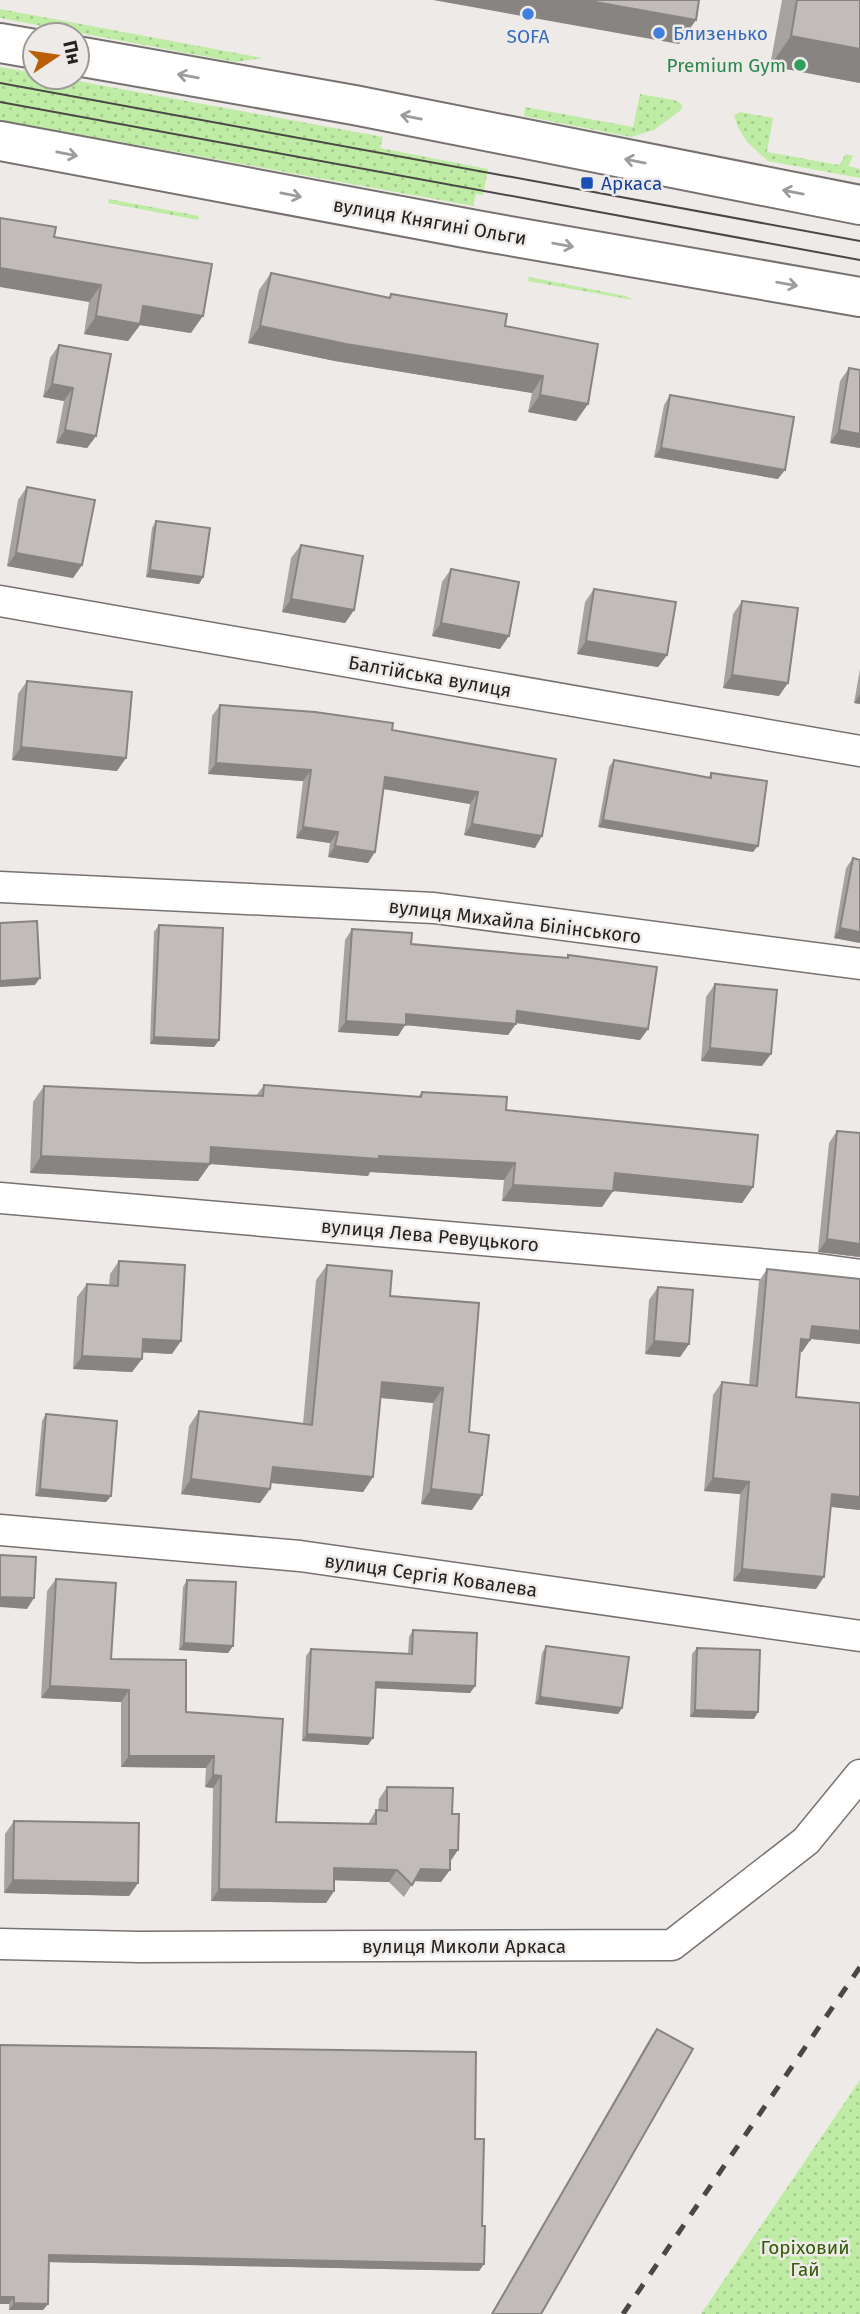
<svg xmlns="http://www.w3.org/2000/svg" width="860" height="2314" font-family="'Fira Sans',sans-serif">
<defs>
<pattern id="grass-dots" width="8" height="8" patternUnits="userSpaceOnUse" patternTransform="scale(1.75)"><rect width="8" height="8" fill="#bfeca4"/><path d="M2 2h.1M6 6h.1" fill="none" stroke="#a4ca8d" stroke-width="1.8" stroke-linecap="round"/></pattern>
</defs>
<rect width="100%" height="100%" fill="#eeeae7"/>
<g fill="url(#grass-dots)">
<path d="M0 9 263 58 236 62 219 59 0 18Z"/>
<path d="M0 67 35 73V77H56L383 137 380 148 488 169 483 195 476 194 473 206 0 120Z"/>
<path d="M640 94 674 100 682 104 681 110 654 130 631 137 524 116 525 107 633 127Z"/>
<path d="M740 112 773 118 767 152 839 165 846 154 853 156 848 166 860 169V178L768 161 747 142 738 127 734 115Z"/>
<path d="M109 199 199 216 198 220 108 203Z"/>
<path d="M529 277 626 296 633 300 528 281Z"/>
<path d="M860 2080V2314H701Z"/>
</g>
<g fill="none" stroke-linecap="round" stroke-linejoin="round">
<g stroke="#777270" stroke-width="33">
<g id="street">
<path d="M0 601 860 751"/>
<path d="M0 887 434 908 860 964"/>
<path d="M0 1198 817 1269 860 1275"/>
<path d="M0 1530 300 1556 860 1636"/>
<path d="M0 1944 140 1947 672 1945 806 1841 860 1775"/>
</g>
</g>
<g stroke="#777270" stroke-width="42">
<g id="secondary">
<path d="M0 43 35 49"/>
<path d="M77 56 354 105 860 205"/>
<path d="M0 141 481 231 860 297"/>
</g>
</g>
<use href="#street" stroke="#fff" stroke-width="30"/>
<use href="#secondary" stroke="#fff" stroke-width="38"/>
<g stroke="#4a4746" stroke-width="2">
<path d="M0 83 860 241"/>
<path d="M0 102 860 260"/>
</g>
<path stroke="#4a4746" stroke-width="5" stroke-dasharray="12 12" stroke-linecap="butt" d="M623 2314 860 1967"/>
</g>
<g fill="#a6a2a0">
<path d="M782 0H860V83L770 66Z"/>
<path d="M54 237 191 333 140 325 128 341 84 334 89 302Z"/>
<path d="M271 273 388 298 391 294 505 326 588 404 576 421 528 412 532 393 335 361 248 343 259 290Z"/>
<path d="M59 345 96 436 87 448 56 443 64 401 43 397 50 358Z"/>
<path d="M849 368 860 370V448L830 443 840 381Z"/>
<path d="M670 395 778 479 654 457 664 405Z"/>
<path d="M27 487 82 565 73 578 7 566 18 500Z"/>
<path d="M156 521 203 577 199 584 146 577 152 528Z"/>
<path d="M301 545 354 610 345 623 282 612 291 558Z"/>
<path d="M451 569 500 649 432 636 442 582Z"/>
<path d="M594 589 667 655 658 667 577 654 585 602Z"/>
<path d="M742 601 779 696 723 688 733 614Z"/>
<path d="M860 669V704L854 703Z"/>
<path d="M27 681 117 771 12 760 18 694Z"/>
<path d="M220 705 392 730 556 759 535 848 464 835 470 804 384 789 368 863 328 857 330 843 296 838 303 781 208 774 212 716Z"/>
<path d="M614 760 708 778 711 773 753 852 598 827 609 767Z"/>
<path d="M853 858 860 943 834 938 846 868Z"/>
<path d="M159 925 219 1040 214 1047 150 1044 154 932Z"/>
<path d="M352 929 411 944 567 958 568 955 648 1029 640 1040 516 1023 508 1035 405 1025 398 1036 338 1032 345 940Z"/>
<path d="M715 984 762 1066 701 1061 706 997Z"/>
<path d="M264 1085 418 1097 422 1092 506 1110 753 1187 742 1203 613 1191 602 1207 502 1201 504 1180 370 1172 368 1176 210 1164 198 1181 30 1173 33 1102 44 1086 256 1096Z"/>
<path d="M837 1131 860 1133V1257L818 1252 829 1143Z"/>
<path d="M119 1261 172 1354 142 1352V1359L132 1372 73 1369 77 1297 87 1284 109 1285 110 1274Z"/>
<path d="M327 1265 390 1296 469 1432 472 1510 421 1504 433 1403 381 1398 373 1477 363 1492 271 1483 270 1489 260 1503 181 1494 189 1426 199 1411 303 1424 316 1280Z"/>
<path d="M767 1269 860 1279V1344L811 1339 802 1352H800L796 1397 860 1403V1510L831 1507 816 1589 733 1581 740 1494 704 1491 713 1395 722 1382 749 1385 759 1281Z"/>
<path d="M658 1287 689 1344 680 1357 645 1354 649 1300Z"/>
<path d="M46 1414 111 1496 106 1502 35 1496 42 1421Z"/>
<path d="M56 1579 111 1659 186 1712 276 1822 368 1824 376 1810H378L379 1799 387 1787 450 1862 441 1882 414 1881 404 1897 389 1882 334 1880V1891L326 1903 211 1901 213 1788 205 1787 206 1768 121 1767V1702L41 1698 47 1591Z"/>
<path d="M187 1580 233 1646 228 1653 179 1650 183 1587Z"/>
<path d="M413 1630 475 1686 470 1693 375 1688 368 1745 302 1741 306 1656 311 1649 408 1654 409 1637Z"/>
<path d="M546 1646 622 1708 618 1714 535 1704 542 1653Z"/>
<path d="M697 1648 754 1719 690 1717 692 1654Z"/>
<path d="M14 1821 138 1883 129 1896 4 1893 5 1834Z"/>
<path d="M657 2029 541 2314H492L652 2035Z"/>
<path d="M0 2045 475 2139 484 2264 479 2271 49 2262 48 2304 43 2310H9V2304H0Z"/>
</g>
<g fill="#878482">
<path d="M433 0H584L696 20 679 44Z"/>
<path d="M791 36 860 49V83L770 66Z"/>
<path d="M0 268 101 285 89 302 0 287Z"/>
<path d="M143 306 203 316 191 333 140 325 128 341 84 334 96 316Z"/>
<path d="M260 326 543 376 532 393 335 361 248 343Z"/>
<path d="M52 384 73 388 64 401 43 397Z"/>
<path d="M540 395 588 404 576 421 528 412Z"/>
<path d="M65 430 96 436 87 448 56 443Z"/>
<path d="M839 430 860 434V448L830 443Z"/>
<path d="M661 448 785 470 778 479 654 457Z"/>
<path d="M16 553 82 565 73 578 7 566Z"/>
<path d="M150 570 203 577 199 584 146 577Z"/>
<path d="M291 599 354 610 345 623 282 612Z"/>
<path d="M441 623 509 636 500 649 432 636Z"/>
<path d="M586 641 667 655 658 667 577 654Z"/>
<path d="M732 675 788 683 779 696 723 688Z"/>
<path d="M860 694V704L854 703Z"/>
<path d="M21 747 126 758 117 771 12 760Z"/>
<path d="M216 763 311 770 303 781 208 774Z"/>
<path d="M385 777 478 792 470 804 378 788Z"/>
<path d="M603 820 758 846 753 852 598 827Z"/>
<path d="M472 824 542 836 535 848 464 835Z"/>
<path d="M303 827 338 832 330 843 296 838Z"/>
<path d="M335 846 375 852 368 863 328 857Z"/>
<path d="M840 928 860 932V943L834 938Z"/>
<path d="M40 978 35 985 0 987V981Z"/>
<path d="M517 1011 648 1029 640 1040 509 1022Z"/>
<path d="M406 1014 516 1024 508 1035 405 1025 398 1036 338 1032 346 1021Z"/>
<path d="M154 1037 219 1040 214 1047 150 1044Z"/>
<path d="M710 1048 771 1054 762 1066 701 1061Z"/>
<path d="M211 1147 379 1156 515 1163 504 1180 370 1172 368 1176 199 1163Z"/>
<path d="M41 1156 210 1164 198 1181 30 1173Z"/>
<path d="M615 1173 753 1187 742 1203 603 1190Z"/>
<path d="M513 1185 613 1191 602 1207 502 1201Z"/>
<path d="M827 1239 860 1244V1257L818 1252Z"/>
<path d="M812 1326 860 1331V1344L803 1338Z"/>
<path d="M143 1339 181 1341 172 1354 134 1352Z"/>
<path d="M801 1339 810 1340 802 1352 793 1351Z"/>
<path d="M654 1341 689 1344 680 1357 645 1354Z"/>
<path d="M82 1356 142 1359 132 1372 73 1369Z"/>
<path d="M382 1382 443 1388 433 1403 372 1397Z"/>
<path d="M273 1467 373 1477 363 1492 262 1482Z"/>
<path d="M713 1478 749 1482 740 1494 704 1491Z"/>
<path d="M191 1479 270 1489 260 1503 181 1494Z"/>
<path d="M40 1489 111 1496 106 1502 35 1496Z"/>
<path d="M431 1489 482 1495 472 1510 421 1504Z"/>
<path d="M832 1494 860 1497V1510L824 1506Z"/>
<path d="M742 1569 824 1577 816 1589 733 1581Z"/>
<path d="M0 1597 34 1598 27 1609 0 1607Z"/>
<path d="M184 1643 233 1646 228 1653 179 1650Z"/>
<path d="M376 1682 475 1686 470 1693 371 1688Z"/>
<path d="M50 1686 129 1690 121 1702 41 1698Z"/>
<path d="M540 1697 622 1708 618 1714 535 1704Z"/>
<path d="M695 1710 758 1712 754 1719 690 1717Z"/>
<path d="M307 1734 373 1738 368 1745 302 1741Z"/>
<path d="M129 1756H214L206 1768 121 1767Z"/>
<path d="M213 1775 221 1776 213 1788 205 1787Z"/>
<path d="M450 1850H458L450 1862Z"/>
<path d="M334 1868 397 1870 389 1882 326 1880Z"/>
<path d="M421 1869 450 1870 441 1882 412 1881Z"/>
<path d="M13 1880 138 1883 129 1896 4 1893Z"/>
<path d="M219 1889 334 1891 326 1903 211 1901Z"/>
<path d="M49 2255 484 2264 479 2271 44 2262Z"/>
<path d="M0 2297H14L9 2304H0Z"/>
<path d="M14 2303 48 2304 43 2310H9Z"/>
</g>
<g fill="#c1bcba" stroke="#878482" stroke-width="2">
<path d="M584 0H699L696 20Z"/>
<path d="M797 0H860V49L791 36Z"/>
<path d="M0 218 56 227 54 237 212 264 203 316 143 306 140 324 96 316 101 285 0 268Z"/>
<path d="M271 273 390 298 391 294 507 314 505 326 598 344 588 404 540 395 543 376 346 344 260 326Z"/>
<path d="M59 345 111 354 96 436 65 430 73 388 52 384Z"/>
<path d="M849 368 860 370V434L839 430Z"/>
<path d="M670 395 794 417 785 470 661 448Z"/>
<path d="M27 487 95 500 82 565 16 553Z"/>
<path d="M156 521 210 528 203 577 150 570Z"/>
<path d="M301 545 363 556 354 610 291 599Z"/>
<path d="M451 569 519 582 509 636 441 623Z"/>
<path d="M594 589 676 602 667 655 586 641Z"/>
<path d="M742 601 798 608 788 683 732 675Z"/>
<path d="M27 681 132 692 126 758 21 747Z"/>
<path d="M220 705 315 712 393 723 392 730 556 759 542 836 472 824 478 792 385 777 375 852 335 846 338 832 303 827 311 770 216 763Z"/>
<path d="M614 760 711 778V773L767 781 758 846 603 820Z"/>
<path d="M853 858 860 860V932L840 928Z"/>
<path d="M37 921 40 978 0 981V923Z"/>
<path d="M159 925 223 928 219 1040 154 1037Z"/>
<path d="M352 929 412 933 411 944 568 958V955L657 967 648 1029 517 1011 516 1024 406 1014V1025L346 1021Z"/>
<path d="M715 984 777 990 771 1054 710 1048Z"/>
<path d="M264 1085 421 1097 422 1092 507 1097 506 1110 758 1135 753 1187 615 1173 613 1191 513 1185 515 1163 379 1156V1159L211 1147 210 1164 41 1156 44 1086 263 1096Z"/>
<path d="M837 1131 860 1133V1244L827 1239Z"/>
<path d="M119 1261 185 1265 181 1341 143 1339 142 1359 82 1356 87 1284 118 1286Z"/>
<path d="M327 1265 392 1271 390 1296 479 1303 469 1432 489 1435 482 1495 431 1489 443 1388 382 1382 373 1477 273 1467 270 1489 191 1479 199 1411 312 1425Z"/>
<path d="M767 1269 860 1279V1331L812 1326 810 1340 801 1339 796 1397 860 1403V1497L832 1494 824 1577 742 1569 749 1482 713 1478 722 1382 757 1386Z"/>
<path d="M658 1287 693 1290 689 1344 654 1341Z"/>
<path d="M46 1414 117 1421 111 1496 40 1489Z"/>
<path d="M0 1555 36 1557 34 1598 0 1597Z"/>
<path d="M56 1579 116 1583 111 1659 186 1660V1712L283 1719 276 1822 376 1824V1810L387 1811V1787L453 1788 452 1814H459L458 1850H450V1870L421 1869 412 1885 397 1870 334 1868V1891L219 1889 221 1776 213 1775 214 1756H129V1690L50 1686Z"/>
<path d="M187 1580 236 1582 233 1646 184 1643Z"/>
<path d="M413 1630 477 1633 475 1686 376 1682 373 1738 307 1734 311 1649 412 1654Z"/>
<path d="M546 1646 629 1657 622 1708 540 1697Z"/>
<path d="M697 1648 760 1650 758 1712 695 1710Z"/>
<path d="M14 1821 139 1823 138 1883 13 1880Z"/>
<path d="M657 2029 693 2049 541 2314H492Z"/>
<path d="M0 2045 476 2052 475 2139H484L482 2226H485L484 2264 49 2255 48 2304 14 2303V2297H0Z"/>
</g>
<defs><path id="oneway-shaft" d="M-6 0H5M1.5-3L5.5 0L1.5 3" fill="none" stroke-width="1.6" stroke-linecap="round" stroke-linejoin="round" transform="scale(1.75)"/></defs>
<g stroke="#9c9c9b">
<use href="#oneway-shaft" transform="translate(188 76) rotate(-170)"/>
<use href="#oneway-shaft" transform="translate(411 117) rotate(-169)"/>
<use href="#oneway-shaft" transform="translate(67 154) rotate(11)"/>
<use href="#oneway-shaft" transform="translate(635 161) rotate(-169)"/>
<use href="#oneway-shaft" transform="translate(793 192) rotate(-169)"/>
<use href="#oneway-shaft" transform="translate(291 195) rotate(11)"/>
<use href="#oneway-shaft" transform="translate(563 245) rotate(10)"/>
<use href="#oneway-shaft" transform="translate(787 284) rotate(10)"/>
</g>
<g fill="#3f7fe0" stroke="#eeeae7" stroke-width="2.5">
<circle cx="528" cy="14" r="7"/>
<circle cx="659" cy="33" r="7"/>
</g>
<circle fill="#2e9e5b" stroke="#eeeae7" stroke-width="2.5" cx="800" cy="65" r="7"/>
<rect fill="#1a4fb4" stroke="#eeeae7" stroke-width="2.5" x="580" y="176" width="14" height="14" rx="3.5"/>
<g text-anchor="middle" stroke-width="5" stroke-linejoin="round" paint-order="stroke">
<g font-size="19" fill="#366cbe" stroke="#eeeae7" text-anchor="start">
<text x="673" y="40">Близенько</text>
<text x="528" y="43" text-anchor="middle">SOFA</text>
</g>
<g font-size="19" fill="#27864d" stroke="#eeeae7" text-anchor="end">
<text x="786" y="72">Premium Gym</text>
</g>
<g font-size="19" fill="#164399" stroke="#eeeae7" text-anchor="start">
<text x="601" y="190">Аркаса</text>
</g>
<g font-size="19" fill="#242221" stroke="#eeeae7">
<text transform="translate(430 221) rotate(10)" y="7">вулиця Княгині Ольги</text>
<text transform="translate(430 676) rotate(10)" y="7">Балтійська вулиця</text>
<text transform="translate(515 921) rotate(7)" y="7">вулиця Михайла Білінського</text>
<text transform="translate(430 1235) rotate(5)" y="7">вулиця Лева Ревуцького</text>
<text transform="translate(431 1575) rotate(8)" y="7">вулиця Сергія Ковалева</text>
<text x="464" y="1953">вулиця Миколи Аркаса</text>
</g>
<g font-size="19" fill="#325c08" stroke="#eeeae7">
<text x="805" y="2254">Горіховий<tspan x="805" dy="22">Гай</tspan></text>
</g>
</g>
<g transform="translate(56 56) rotate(77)"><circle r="33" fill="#eeeae7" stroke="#9d9a98" stroke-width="2"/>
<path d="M0-5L12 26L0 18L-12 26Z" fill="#ba5f06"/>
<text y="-10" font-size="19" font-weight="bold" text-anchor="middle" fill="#242221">Пн</text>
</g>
</svg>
